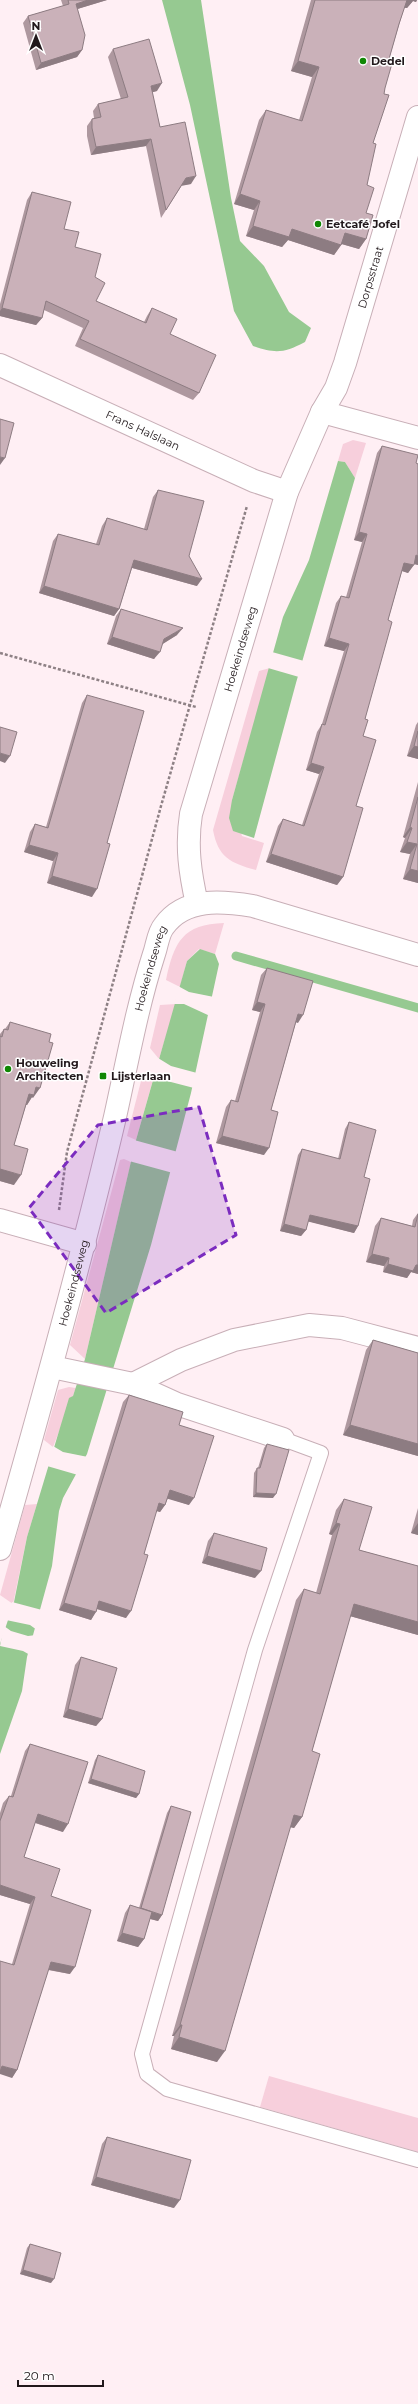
<svg xmlns="http://www.w3.org/2000/svg" width="418" height="2404" font-family="Montserrat,sans-serif">
<rect width="100%" height="100%" fill="#ffeff4"/>
<g fill="#f7cfdc">
<path d="M353 440 366 443 355 478 345 462 338 461 343 444Z"/>
<path d="M270 668 232 800 242 836 264 843 256 870C230 863 218 857 213 830L259 671Z"/>
<path d="M224 923 215 954 199 949 187 961 180 987 166 980C174 942 183 924 224 923Z"/>
<path d="M176 1004 159 1059 150 1048 160 1005Z"/>
<path d="M153 1080 136 1140 127 1136 141 1081Z"/>
<path d="M124 1159 131 1162 85 1359 70 1345 120 1160Z"/>
<path d="M69 1387 76 1388 53 1447 44 1440 58 1390Z"/>
<path d="M37 1504 27 1537 13 1604 0 1595 25 1505Z"/>
<path d="M269 2076 418 2118V2152L260 2107Z"/>
</g>
<g fill="#96c991">
<path d="M162 0H201L231 198 240 241 264 266 289 312 311 328 305 342C284 353 276 354 253 346L234 311 190 105Z"/>
<path d="M338 461 345 462 355 478 296 683 254 838 233 831 229 818 232 800 283 617 309 560Z"/>
<path d="M200 949 215 954 219 964 191 1093 151 1245 87 1454 63 1498 59 1511 52 1566 27 1657 22 1691 0 1754V1644L14 1602 27 1537 69 1398 73 1396 85 1359 136 1140 187 961Z"/>
</g>
<g fill="#ffeff4">
<path d="M272 652 304 661 299 677 268 668Z"/>
<path d="M178 986 189 992 214 997 210 1016 184 1004H174Z"/>
<path d="M158 1058 171 1066 197 1073 194 1088 167 1081H151Z"/>
<path d="M134 1140 178 1152 173 1173 129 1161Z"/>
<path d="M53 1446 63 1452 88 1457 78 1475 47 1466Z"/>
<path d="M12 1602 42 1610 37 1630 30 1625 6 1620Z"/>
<path d="M4 1626 11 1631 28 1636 36 1635 30 1655 23 1651 0 1646Z"/>
</g>
<g fill="none" stroke-linecap="round" stroke-linejoin="round">
<path stroke="#96c991" stroke-width="9" d="M236 956 418 1008"/>
<g stroke="#c8afb7" stroke-width="16">
<path id="service" d="M283 1439 321 1453 255 1650 142 2054 147 2074 167 2089 418 2160"/>
</g>
<g stroke="#c8afb7" stroke-width="24">
<g id="minor">
<path id="s1" d="M0 365 254 481 287 492"/>
<path d="M322 412 418 438"/>
<path id="s2" d="M197 904C190 873 186 846 191 814L287 492 322 412 336 388 345 363 418 117"/>
<path d="M0 1220 85 1244"/>
<path d="M52 1367 133 1384 177 1404 283 1439"/>
<path d="M133 1384 181 1360 234 1340 309 1325 342 1328 418 1348"/>
</g>
</g>
<g stroke="#c8afb7" stroke-width="24">
<g id="tertiary">
<path id="s3" d="M0 1549C41 1406 81 1262 115 1117 127 1063 137 1007 154 954 157 946 158 933 164 926 185 897 222 901 253 906L418 955"/>
</g>
</g>
<g stroke="#8e8185" stroke-width="2.5" stroke-dasharray="3 2" stroke-linecap="butt">
<path d="M0 653 196 707"/>
<path d="M59 1210 67 1152 161 806 247 506"/>
</g>
<use href="#service" stroke="#fff" stroke-width="14"/>
<use href="#minor" stroke="#fff" stroke-width="22"/>
<use href="#tertiary" stroke="#fff" stroke-width="22"/>
</g>
<g fill="#ae989f">
<path d="M61 0H107L77 9 82 50 77 57 36 70 23 23 28 16 63 6Z"/>
<path d="M311 0H417L416 2 413 1 407 8H404L389 59 385 88 373 143 367 185 366 213V239L359 249 342 244 334 255 288 240 282 247 246 236 254 210 234 204 259 120 266 110 299 120 312 77 291 71Z"/>
<path d="M113 49 157 91 152 92 160 127 191 184 182 185 161 218 146 146 91 155 87 136V126L92 119 94 118 93 111 98 104 121 99 108 57Z"/>
<path d="M32 192 64 229 75 247 95 277 96 301 144 322 147 316 152 308 170 334 199 393 193 400 75 346 83 328 44 310 42 318 36 325 0 316V304L27 200Z"/>
<path d="M382 446 418 464V565L414 564 408 573 402 571 388 620 365 719 356 806 343 877 337 885 266 862 278 826 283 819 302 825 319 774 306 770 317 732 322 724 344 651 324 646 336 603 341 596 346 597 362 542 354 540 377 453Z"/>
<path d="M158 490 189 556 197 586 132 568 119 609 114 616 39 593 53 541 58 534 96 544 102 526 107 518 144 529 153 497Z"/>
<path d="M121 609 177 635 162 644 154 659 107 644 116 616Z"/>
<path d="M87 695 92 897 47 883 53 861 24 852 30 832 35 824 46 827 82 703Z"/>
<path d="M418 722V759L407 756 416 725Z"/>
<path d="M418 782V883L403 879 410 854 400 852 405 838 403 837Z"/>
<path d="M267 968 298 1023 296 1022 271 1110 264 1155 216 1143 226 1107 231 1100 235 1101 260 1012 252 1010 261 975Z"/>
<path d="M10 1022 33 1098 32 1097 27 1105H26L14 1145V1185L0 1181V1034L4 1029H5Z"/>
<path d="M349 1122 364 1177 358 1226 354 1233 308 1221 306 1230 301 1236 280 1231 298 1155 302 1149 338 1159 345 1129Z"/>
<path d="M418 1213V1274L411 1272 407 1278 383 1272 384 1266 366 1262 375 1226 381 1218 412 1226 413 1220Z"/>
<path d="M373 1340 418 1353V1456L343 1435 366 1350Z"/>
<path d="M129 1395 179 1425 189 1505 168 1498 165 1505 160 1512 156 1511 144 1554 126 1618 97 1609 91 1620 59 1610 123 1402Z"/>
<path d="M267 1444 273 1498 253 1497 254 1473 257 1468H258L264 1448Z"/>
<path d="M344 1499 359 1550 418 1566V1635L350 1616 312 1751 302 1817 294 1828 290 1827 217 2062 171 2049 174 2036H172L296 1600 304 1589 316 1593 332 1535 329 1534 336 1510Z"/>
<path d="M418 1508V1535L411 1533Z"/>
<path d="M214 1533 255 1578 202 1563 208 1541Z"/>
<path d="M81 1657 102 1719 96 1726 63 1717 75 1665Z"/>
<path d="M30 1744 63 1832 35 1823 24 1857 51 1896 70 1974 48 1970 17 2070 12 2078V1964L30 1904 0 1895V1813L3 1803 9 1796H11L25 1751Z"/>
<path d="M98 1755 139 1794 136 1798 88 1783 95 1760Z"/>
<path d="M171 1806 162 1915 158 1921 150 1919 144 1939 138 1947 117 1941 125 1913 130 1905 139 1908 167 1813Z"/>
<path d="M107 2137 174 2208 91 2185 102 2144Z"/>
<path d="M30 2244 51 2283 20 2274 27 2248Z"/>
</g>
<g fill="#8d7c82">
<path d="M88 0H107L71 11 76 4Z"/>
<path d="M406 0H417L416 2 413 1 407 8 401 7Z"/>
<path d="M82 50 77 57 36 70 41 63Z"/>
<path d="M298 61 319 67 312 77 291 71Z"/>
<path d="M162 83 157 91 146 94 151 86Z"/>
<path d="M151 139 146 146 91 155 96 147Z"/>
<path d="M196 176 191 184 181 186 186 178Z"/>
<path d="M240 194 260 201 254 210 234 204Z"/>
<path d="M253 226 292 229 341 245 334 255 288 240 282 247 246 236Z"/>
<path d="M345 233 366 239 359 249 338 243Z"/>
<path d="M2 308 42 318 36 325 0 316V311Z"/>
<path d="M0 457 5 458 0 465Z"/>
<path d="M359 532 367 534 362 542 354 540Z"/>
<path d="M416 555 418 556V565L411 563Z"/>
<path d="M134 560 202 579 197 586 129 567Z"/>
<path d="M404 563 414 565 408 573 399 570Z"/>
<path d="M44 586 119 609 114 616 39 593Z"/>
<path d="M183 628 177 635 158 647 164 639Z"/>
<path d="M112 637 160 652 154 659 107 644Z"/>
<path d="M329 638 349 644 344 651 324 646Z"/>
<path d="M414 746 418 747V759L407 756Z"/>
<path d="M0 753 10 756 5 763 0 761Z"/>
<path d="M311 763 324 767 319 774 306 770Z"/>
<path d="M410 827 412 828 405 838 403 837Z"/>
<path d="M407 842 417 844 410 854 400 852Z"/>
<path d="M29 845 58 853 53 861 24 852Z"/>
<path d="M271 854 343 877 337 885 266 862Z"/>
<path d="M410 869 418 871V883L403 879Z"/>
<path d="M52 876 97 889 92 897 47 883Z"/>
<path d="M257 1002 265 1004 260 1012 252 1010Z"/>
<path d="M298 1014 303 1015 298 1023 293 1021Z"/>
<path d="M36 1087 40 1088 33 1098 32 1097 27 1105 22 1104 29 1094Z"/>
<path d="M222 1136 269 1148 264 1155 216 1143Z"/>
<path d="M0 1169 21 1175 14 1185 0 1181Z"/>
<path d="M310 1215 358 1226 354 1233 306 1221Z"/>
<path d="M284 1224 306 1230 301 1236 280 1231Z"/>
<path d="M372 1254 389 1258 384 1266 366 1262Z"/>
<path d="M388 1264 418 1265V1274L411 1272 407 1278 383 1272Z"/>
<path d="M350 1425 418 1444V1456L343 1435Z"/>
<path d="M170 1490 194 1498 189 1505 165 1498Z"/>
<path d="M256 1493 276 1494 273 1498 253 1497Z"/>
<path d="M159 1503 165 1505 160 1512 154 1510Z"/>
<path d="M336 1523 340 1524 332 1535 329 1534Z"/>
<path d="M418 1523V1535L411 1533Z"/>
<path d="M207 1556 261 1571 255 1578 202 1563Z"/>
<path d="M99 1601 131 1611 126 1618 94 1608Z"/>
<path d="M64 1603 96 1612 91 1620 59 1610Z"/>
<path d="M354 1604 418 1622V1635L346 1615Z"/>
<path d="M68 1709 102 1719 96 1726 63 1717Z"/>
<path d="M91 1779 139 1794 136 1798 88 1783Z"/>
<path d="M38 1814 68 1824 63 1832 33 1822Z"/>
<path d="M294 1815 302 1817 294 1828 286 1826Z"/>
<path d="M0 1885 35 1897 30 1904 0 1895Z"/>
<path d="M141 1909 162 1915 158 1921 136 1915Z"/>
<path d="M122 1933 144 1939 138 1947 117 1941Z"/>
<path d="M51 1962 75 1967 70 1974 45 1969Z"/>
<path d="M180 2025H182L174 2036H172Z"/>
<path d="M179 2037 225 2051 217 2062 171 2049Z"/>
<path d="M2 2066 17 2070 12 2078 0 2074V2069Z"/>
<path d="M96 2177 180 2200 174 2208 91 2185Z"/>
<path d="M23 2270 54 2279 51 2283 20 2274Z"/>
</g>
<g fill="#cab1b9" stroke="#8d7c82">
<path d="M68 0H88L76 4 85 35 82 50 41 63 28 16 69 4Z"/>
<path d="M315 0H407L399 24 389 59 393 60 385 88 384 94 389 95 373 143 376 144 367 185 374 188 366 213 373 215 366 239 345 233 341 245 292 229 289 237 253 226 260 201 240 194 266 110 302 121 319 67 298 61Z"/>
<path d="M149 39 162 83 151 86 160 127 185 122 196 176 186 178 166 210 151 139 96 147 92 128V119L101 117 98 104 128 97 113 49Z"/>
<path d="M32 192 71 202 64 229 79 232 75 247 101 254 95 277 105 283 96 301 146 323 152 308 177 319 170 334 216 355 199 393 80 339 89 321 46 301 42 318 2 308Z"/>
<path d="M0 419 14 423 5 458 0 457Z"/>
<path d="M382 446 418 455 416 463 418 464V556L416 555 414 565 404 563 388 620 392 622 365 719 368 720 363 736 376 740 356 806 363 808 343 877 271 854 283 819 304 826 324 767 311 763 322 724 325 725 349 644 329 638 341 596 349 598 367 534 359 532Z"/>
<path d="M158 490 204 501 189 556 202 579 134 560 119 609 44 586 58 534 99 545 107 518 147 530Z"/>
<path d="M121 609 183 628 164 639 160 652 112 637Z"/>
<path d="M87 695 144 711 107 843 110 844 97 889 52 876 58 853 29 845 35 824 48 828Z"/>
<path d="M0 727 17 732 10 756 0 753Z"/>
<path d="M418 731V747L414 746Z"/>
<path d="M418 797V871L410 869 417 844 407 842 412 828 410 827Z"/>
<path d="M267 968 313 981 303 1015 298 1014 271 1110 278 1112 269 1148 222 1136 231 1100 238 1102 265 1004 257 1002Z"/>
<path d="M10 1022 51 1034 49 1042 53 1043 40 1088 36 1087 34 1095 29 1094 14 1145 28 1149 21 1175 0 1169V1036L2 1037 4 1029 8 1030Z"/>
<path d="M349 1122 376 1130 364 1177 370 1179 358 1226 310 1215 306 1230 284 1224 302 1149 340 1159Z"/>
<path d="M418 1214V1265H416L413 1271 388 1264 389 1258 372 1254 381 1218 415 1227Z"/>
<path d="M373 1340 418 1353V1444L350 1425Z"/>
<path d="M129 1395 183 1412 179 1425 214 1436 194 1498 170 1490 165 1505 159 1503 144 1554 148 1555 131 1611 99 1601 96 1612 64 1603Z"/>
<path d="M267 1444 289 1450 276 1494 256 1493 257 1468H260Z"/>
<path d="M344 1499 372 1507 359 1550 418 1566V1622L354 1604 312 1751 320 1754 302 1817 294 1815 225 2051 179 2037 182 2025H180L304 1589 320 1594 340 1524 336 1523Z"/>
<path d="M214 1533 267 1548 261 1571 207 1556Z"/>
<path d="M81 1657 117 1668 102 1719 68 1709Z"/>
<path d="M30 1744 88 1762 68 1824 38 1814 24 1857 60 1869 51 1896 91 1910 75 1967 51 1962 17 2070 2 2066 0 2072V1961L14 1965 35 1897 0 1885V1821L9 1796 13 1797Z"/>
<path d="M98 1755 145 1771 139 1794 91 1779Z"/>
<path d="M171 1806 191 1812 162 1915 141 1908Z"/>
<path d="M130 1905 152 1912 144 1939 122 1933Z"/>
<path d="M107 2137 191 2160 180 2200 96 2177Z"/>
<path d="M30 2244 61 2253 54 2279 23 2270Z"/>
</g>
<path fill="#7b2cbf" fill-opacity="0.2" stroke="#7b2cbf" stroke-width="3" stroke-dasharray="8 5" stroke-linejoin="round" d="M199 1107 236 1235 106 1313 29 1208 98 1125Z"/>
<g fill="#108704" stroke="#fff" stroke-width="1.5">
<circle cx="363" cy="61" r="4"/>
<circle cx="318" cy="224" r="4"/>
<circle cx="8" cy="1069" r="4"/>
<rect x="99" y="1072" width="8" height="8" rx="2"/>
</g>
<g text-anchor="middle" stroke-width="3" stroke-linejoin="round" paint-order="stroke">
<g font-size="11" font-weight="bold" fill="#21181b" stroke="#fff" text-anchor="start">
<text x="371" y="65">Dedel</text>
<text x="326" y="228">Eetcafé Jofel</text>
<text x="16" y="1067">Houweling<tspan x="16" dy="13">Architecten</tspan></text>
<text x="111" y="1080">Lijsterlaan</text>
</g>
<g font-size="11" fill="#21181b" stroke="#fff">
<text dy="4" stroke="none"><textPath href="#s2" startOffset="658">Dorpsstraat</textPath></text>
<text dy="4" stroke="none"><textPath href="#s1" startOffset="157">Frans Halslaan</textPath></text>
<text dy="4" stroke="none"><textPath href="#s2" startOffset="263">Hoekeindseweg</textPath></text>
<text dy="4" stroke="none"><textPath href="#s3" startOffset="600">Hoekeindseweg</textPath></text>
<text dy="4" stroke="none"><textPath href="#s3" startOffset="276">Hoekeindseweg</textPath></text>
</g>
</g>
<g transform="translate(36 36)" stroke="#ffffff" stroke-width="3" paint-order="stroke">
<path d="M0-3L7 15L0 10L-7 15Z" fill="#21181b"/>
<text y="-6" font-size="11" font-weight="bold" text-anchor="middle" fill="#21181b">N</text>
</g>
<path d="M18 2380v6h85v-6" fill="none" stroke="#21181b" stroke-width="2"/>
<text x="24" y="2380" font-size="12" fill="#21181b" stroke="#ffffff" stroke-width="3" paint-order="stroke">20 m</text>
</svg>
